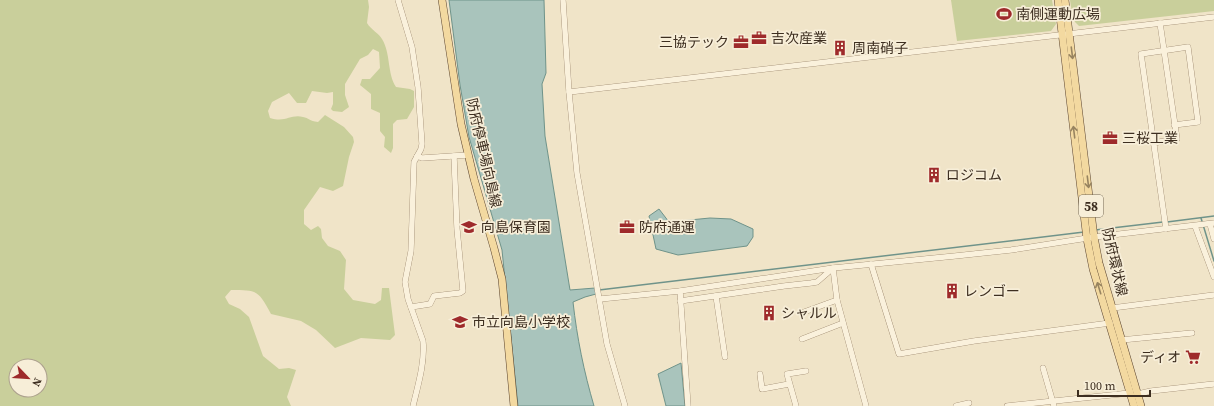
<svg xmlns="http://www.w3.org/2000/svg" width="1214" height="406" font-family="'Source Serif 4','Noto Sans JP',serif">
<rect width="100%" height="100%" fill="#f0e4c8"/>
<g fill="#c9cf9b" fill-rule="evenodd">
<path d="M0 0H368L369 7 367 23C371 30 379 33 382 39 391 54 387 73 396 87L410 89 414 91V107L407 119 397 120 393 124V148L391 153 384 147 385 137 380 131V113L371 109V94L360 85 362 79H370L380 68 379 52 373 49 368 55 360 59 345 84V95L349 107 342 112 333 111 331 109 333 104V92L327 93 312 91 306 103H297L289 93 272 102 268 111 270 118C286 123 290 114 303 117 309 118 309 121 318 122L325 115 344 127 353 137 354 142 349 157 343 186 333 191 320 187 304 210V224L311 230 318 226 321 229 322 238 328 246 340 251 346 260 344 289 353 300 375 304 381 300 382 288H389L395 335 390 340 361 338 335 348 316 330 301 321 271 314C258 290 257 290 231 290L225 297 229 304 240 309 249 317 263 356 279 369 289 368 296 370 287 397 291 406H0ZM16 366H40V390H16Z"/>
<path d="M951 0H1052L1056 24 1051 31 957 41Z"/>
<path d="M1070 0H1214V11L1079 26 1073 20Z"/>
</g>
<g fill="#a9c4bc" stroke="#6f938a">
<path d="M449 0H544L546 73 542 84 545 136 570 290 595 288 596 294 585 297 573 302C577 338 584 372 594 406H518L502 250 469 137 460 85Z"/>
<path d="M659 209 669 222 710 218 731 219 753 229V237L747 246 678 255 656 249 649 216Z"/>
<path d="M681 363 685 406H666L658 374Z"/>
</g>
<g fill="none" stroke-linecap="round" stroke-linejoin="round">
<g stroke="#6f938a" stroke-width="1.5">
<path d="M1201 218 1214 261"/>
<path d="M1167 222 1214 216"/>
<path d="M1095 230 1163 222"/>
<path d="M599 290 1084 232"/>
</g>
<g stroke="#8d765c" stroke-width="6">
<g id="minor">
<path d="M398 0 412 47 418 87 422 144 421 149 414 162 411 251 405 282 408 299 423 341C425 363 418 385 413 406"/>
<path d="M563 0 569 92 577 173 607 344 625 406"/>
<path d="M569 92 1214 17"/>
<path d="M1153 143 1177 139 1160 23"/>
<path d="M417 156 422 158 468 155"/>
<path d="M1210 224 1214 239"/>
<path d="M1195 226 1214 277"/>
<path d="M1166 229 1141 54 1188 47 1198 122 1174 125"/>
<path d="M871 264 899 354 974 341 1110 323"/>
<path d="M833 268 837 300 866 406"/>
<path d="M680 291 688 406"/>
<path d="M716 296 725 357"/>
<path d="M600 299 680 291 833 268 955 256 1011 250 1094 237 1214 223"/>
<path d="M680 301 784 286 811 283 817 282 832 269"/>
<path d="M411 307 430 304 434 296 460 293 463 291 457 229 454 156"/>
<path d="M1112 308 1214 295"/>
<path d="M804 312 837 300"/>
<path d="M802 339 843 323"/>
<path d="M1121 340 1192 333"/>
<path d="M1043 368 1054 406"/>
<path d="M760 374 762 389 789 384"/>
<path d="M1138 394 1151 391 1214 384"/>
<path d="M796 406 787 374 806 371"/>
<path d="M956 406 969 403"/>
<path d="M1007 406 1130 393"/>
</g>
</g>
<g stroke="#5b4430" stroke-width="8">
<g id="major">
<path d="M442 0 461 124 474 179 494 248 502 279 514 406"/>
<path d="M1058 0 1087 239 1093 269 1134 406"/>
<path d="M1065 0 1094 237 1099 263 1141 406"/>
</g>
</g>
<use href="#minor" stroke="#faf1dc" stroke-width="5.5"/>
<use href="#major" stroke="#f3d9a0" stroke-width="7"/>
</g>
<defs><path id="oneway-shaft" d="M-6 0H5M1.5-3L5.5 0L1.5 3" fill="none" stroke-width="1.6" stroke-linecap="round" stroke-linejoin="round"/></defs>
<g stroke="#988460">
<use href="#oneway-shaft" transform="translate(1072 53) rotate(83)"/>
<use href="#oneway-shaft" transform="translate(1074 132) rotate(-97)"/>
<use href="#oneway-shaft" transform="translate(1088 182) rotate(83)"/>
<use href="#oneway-shaft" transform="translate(1099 288) rotate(-107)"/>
</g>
<defs>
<g id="stadium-bare" transform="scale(1.2)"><path d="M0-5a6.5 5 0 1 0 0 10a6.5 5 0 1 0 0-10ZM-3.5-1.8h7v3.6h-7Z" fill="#9e2a2b" stroke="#f7eed8" stroke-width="2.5" paint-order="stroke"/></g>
<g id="office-bare" transform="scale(1.2)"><path d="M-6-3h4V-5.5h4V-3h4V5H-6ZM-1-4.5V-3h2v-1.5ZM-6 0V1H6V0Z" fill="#9e2a2b" stroke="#f7eed8" stroke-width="2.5" paint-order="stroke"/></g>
<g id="building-bare" transform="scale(1.2)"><path d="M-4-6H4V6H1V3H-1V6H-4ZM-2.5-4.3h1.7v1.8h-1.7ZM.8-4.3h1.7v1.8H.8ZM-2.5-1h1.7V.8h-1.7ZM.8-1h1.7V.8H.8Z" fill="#9e2a2b" stroke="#f7eed8" stroke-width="2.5" paint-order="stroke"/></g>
<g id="school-bare" transform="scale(1.2)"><path d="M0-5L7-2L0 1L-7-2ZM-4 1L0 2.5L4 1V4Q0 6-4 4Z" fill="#9e2a2b" stroke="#f7eed8" stroke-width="2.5" paint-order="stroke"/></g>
<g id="supermarket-bare" transform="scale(1.2)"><path d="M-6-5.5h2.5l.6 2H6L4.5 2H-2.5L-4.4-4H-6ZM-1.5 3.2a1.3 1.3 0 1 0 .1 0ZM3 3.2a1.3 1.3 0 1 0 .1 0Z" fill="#9e2a2b" stroke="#f7eed8" stroke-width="2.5" paint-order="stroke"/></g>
</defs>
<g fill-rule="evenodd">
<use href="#stadium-bare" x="1004" y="14"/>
<use href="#office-bare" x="759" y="38"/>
<use href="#office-bare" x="741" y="42"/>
<use href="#building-bare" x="840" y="48"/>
<use href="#office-bare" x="1110" y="138"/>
<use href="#building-bare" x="934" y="175"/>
<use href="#school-bare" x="469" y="227"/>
<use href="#office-bare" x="627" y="227"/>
<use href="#building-bare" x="952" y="291"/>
<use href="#building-bare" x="769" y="313"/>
<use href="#school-bare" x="460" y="322"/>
<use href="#supermarket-bare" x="1193" y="357"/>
</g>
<g text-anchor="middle" stroke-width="3.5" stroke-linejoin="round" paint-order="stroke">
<rect fill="#f7eed8" stroke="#756857" stroke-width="1" x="1079" y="195" width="24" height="22" rx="3"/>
<g font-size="13" font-weight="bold" fill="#3d2e20">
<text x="1091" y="211">58</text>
</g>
<g font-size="14" fill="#3d2e20" stroke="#f7eed8" text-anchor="start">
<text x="1016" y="19">南側運動広場</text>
<text x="771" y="43">吉次産業</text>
<text x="729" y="47" text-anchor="end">三協テック</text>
<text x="852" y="53">周南硝子</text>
<text x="1122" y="143">三桜工業</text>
<text x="946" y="180">ロジコム</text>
<text x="481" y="232">向島保育園</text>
<text x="639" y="232">防府通運</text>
<text x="964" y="296">レンゴー</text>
<text x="781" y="318">シャルル</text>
<text x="472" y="327">市立向島小学校</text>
<text x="1181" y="362" text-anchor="end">ディオ</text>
</g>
<g font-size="14" fill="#3d2e20" stroke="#f7eed8">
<text transform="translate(484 153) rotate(77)" y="5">防府停車場向島線</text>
<text transform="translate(1115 262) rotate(77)" y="5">防府環状線</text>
</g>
</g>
<g transform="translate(28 378) rotate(115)"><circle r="19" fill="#f7eed8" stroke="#ada18e"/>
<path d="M0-3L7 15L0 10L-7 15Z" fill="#9e2a2b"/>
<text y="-6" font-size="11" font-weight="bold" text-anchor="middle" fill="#3d2e20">N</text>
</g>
<path d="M1078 390v6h72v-6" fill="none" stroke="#3d2e20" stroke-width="2"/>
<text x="1084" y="390" font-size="12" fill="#3d2e20" stroke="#f7eed8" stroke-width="3" paint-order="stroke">100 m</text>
</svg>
